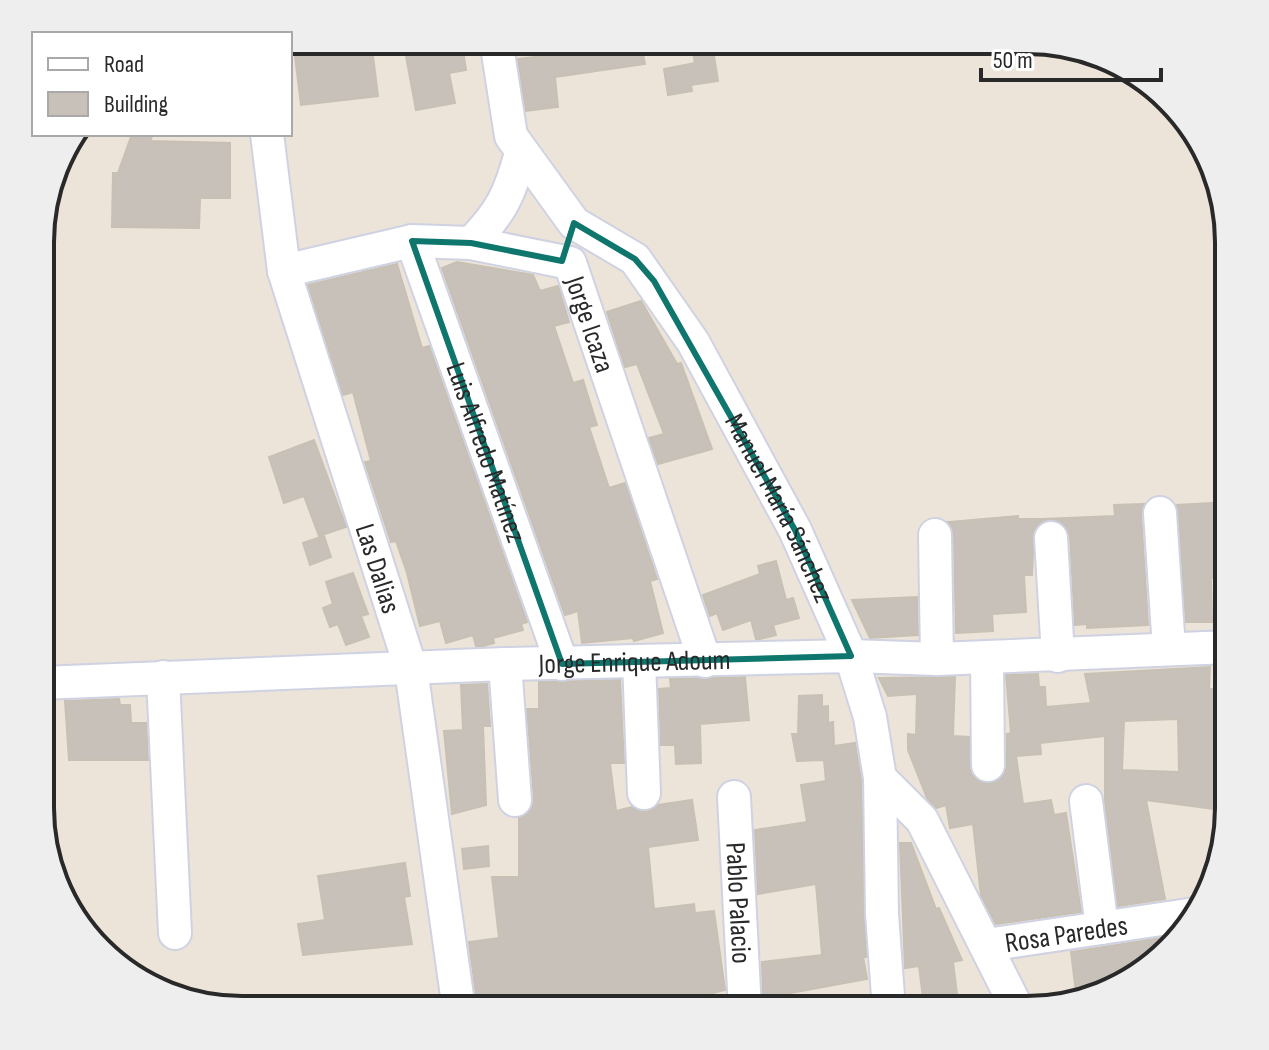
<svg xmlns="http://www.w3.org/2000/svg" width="1269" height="1050" font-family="'Sofia Sans Condensed',sans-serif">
<rect width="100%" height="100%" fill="#ece4d9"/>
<g fill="#c7c1b9" stroke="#c7c0b3" stroke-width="2" fill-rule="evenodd">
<path d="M293 40H371L378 96 301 105Z"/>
<path d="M403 40H452L453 46 462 44 466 70 449 73 455 103 416 110Z"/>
<path d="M560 40H640L645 64 555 77 558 107 526 111 518 59 562 54Z"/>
<path d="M713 50 718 81 691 85 692 91 668 95 664 69 695 63 693 53Z"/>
<path d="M132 134H153L150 141 230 143V198H200L199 228 112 227 113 173H118Z"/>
<path d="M457 262 533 275 540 291 558 286 569 322 554 326 573 383 583 380 597 425 589 427 609 488 625 483 657 579 650 581 663 633 634 641 633 638 582 643 578 611 565 615 442 268Z"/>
<path d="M397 264 422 348 429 346 527 622 521 624 523 630 493 638 494 643 483 646H476L473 635 446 643 440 621 420 626 407 573 396 541 391 542 365 462 371 461 353 392 343 395 308 285Z"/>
<path d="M641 301 677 364 681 363 712 449 658 464 649 438 664 434 637 364 625 367 607 312Z"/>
<path d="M314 440 346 527 319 536 304 496 284 503 269 457Z"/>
<path d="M1229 502V577L1211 578 1212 622H1186L1177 505Z"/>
<path d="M1144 504 1141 514 1148 625 1087 628V624L1075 625 1070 536 1066 527 1051 519 1040 523 1034 530 1032 575H1024L1026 612 992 614 993 631 956 633 954 535 948 522 1018 516V519H1042L1115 516 1114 505Z"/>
<path d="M324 536 331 557 310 565 303 543Z"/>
<path d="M776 561 786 600 793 598 799 618 773 625 776 635 760 639H756L751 620 723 630 717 613 710 616 703 595 760 574 758 566Z"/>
<path d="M353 573 368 614 361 616 369 637 346 645 338 624 330 627 323 608 333 604 326 582Z"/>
<path d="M917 597 918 635 870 638 852 600Z"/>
<path d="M1210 667 1209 689H1225V727H1215V809L1146 800 1165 899 1118 906 1105 802V736L1040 743 1041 754 1016 756 1023 804 1051 800 1054 815 1066 813 1081 912 996 924 981 896 973 824 950 828 946 805 936 808 927 798 908 750V734L916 735 917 694 888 696 879 678 955 677 953 736 969 737 971 774 978 781 989 784 1004 775 1007 766V734L1011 733 1006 675 1038 674 1039 687H1045L1046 707 1091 703 1085 674ZM1178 719 1179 772 1122 770 1124 721Z"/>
<path d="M745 677 749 720 700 724 701 763 676 764 675 745H661L659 689 671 688 670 679Z"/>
<path d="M620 680 624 763H610L616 811 632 807 646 812 658 805 692 800 698 840 648 847 654 909 694 904 695 913 714 911 725 990 656 1007 657 1010H478L469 942 499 938 492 877H519V818L532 809 534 799 527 709H539V682Z"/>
<path d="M487 684 490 726H483L486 805 452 814 444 731 463 730 461 685Z"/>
<path d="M822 695V707L828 706V723L833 722 834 746 855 743 861 780 866 957H863L867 979 763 998 762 962 822 955 816 884 758 894 755 830 807 822 801 785 826 781 824 760 797 761 792 734H798L799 696Z"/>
<path d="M119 699 120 705H130L131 723H146L148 760H69L65 701Z"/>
<path d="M900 843H911L936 909 939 908 962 960 953 962 958 1002 924 1006 919 966 905 968Z"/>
<path d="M488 846 489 866 464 869 462 849Z"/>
<path d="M405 863 410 896 404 897 412 944 303 955 298 924 325 920 318 876Z"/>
<path d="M1180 935 1170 950 1104 994 1077 1000 1071 952Z"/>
</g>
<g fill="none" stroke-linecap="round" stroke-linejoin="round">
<g stroke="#cfd2e2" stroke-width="36">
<g id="minor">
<path id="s1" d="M496 40 511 136 574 223 635 259 693 342 795 530 851 656 870 717 880 778 922 820 1018 1010"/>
<path id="s2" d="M267 134 284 271 411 669 459 1010"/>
<path id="s3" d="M412 241 562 664"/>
<path d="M471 243C501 213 510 194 521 153"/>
<path id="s4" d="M284 271 412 241 471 243 570 263 705 661"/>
<path d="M1160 513 1169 649"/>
<path d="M935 535 937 659"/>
<path d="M1051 538 1058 656"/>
<path d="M987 657 988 765"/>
<path d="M639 661 644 793"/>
<path d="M505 664 515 800"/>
<path d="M163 677 175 933"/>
<path id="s5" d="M41 683 505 664 851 656 937 659 1229 647"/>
<path d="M880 778 882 914 889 1010"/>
<path id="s6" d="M734 797 745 1010"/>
<path d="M1086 801 1102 928"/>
<path id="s7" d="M987 945 1195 914"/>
</g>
</g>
<use href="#minor" stroke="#fff" stroke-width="32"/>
</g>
<path fill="none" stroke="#0f766e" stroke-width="6" stroke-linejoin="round" d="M574 223 635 259 654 281 795 530 851 656 562 664 412 241 471 243 562 261Z"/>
<g text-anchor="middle" stroke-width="6" stroke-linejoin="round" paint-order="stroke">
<g font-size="28" fill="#292929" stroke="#fff">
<text dy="10" stroke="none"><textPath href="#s4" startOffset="356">Jorge Icaza</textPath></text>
<text dy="10" stroke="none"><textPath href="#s3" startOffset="224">Luis Alfredo Matínez</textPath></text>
<text dy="10" stroke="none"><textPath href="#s1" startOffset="564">Manuel María Sánchez</textPath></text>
<text dy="10" stroke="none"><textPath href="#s2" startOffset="450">Las Dalias</textPath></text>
<text dy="10" stroke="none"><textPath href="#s5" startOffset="594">Jorge Enrique Adoum</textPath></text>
<text dy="10" stroke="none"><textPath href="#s6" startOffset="106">Pablo Palacio</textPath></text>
<text dy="10" stroke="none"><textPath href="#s7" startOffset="80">Rosa Paredes</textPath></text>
</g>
</g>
<path d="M0 0H1269V1050H0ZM242 54H1027A188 188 0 0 1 1215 242V808A188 188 0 0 1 1027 996H242A188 188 0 0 1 54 808V242A188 188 0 0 1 242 54Z" fill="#eee" fill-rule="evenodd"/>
<path fill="none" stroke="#292929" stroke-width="4" d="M242 54H1027A188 188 0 0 1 1215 242V808A188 188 0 0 1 1027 996H242A188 188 0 0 1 54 808V242A188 188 0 0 1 242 54Z"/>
<rect x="32" y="32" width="260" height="104" fill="#ffffff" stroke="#a9a9a9" stroke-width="2"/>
<rect x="48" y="58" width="40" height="12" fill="#ffffff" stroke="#a9a9a9" stroke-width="2"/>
<text x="104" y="72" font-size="24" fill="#292929">Road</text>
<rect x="48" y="92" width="40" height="24" fill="#c7c1b9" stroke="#a9a9a9" stroke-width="2"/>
<text x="104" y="112" font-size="24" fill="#292929">Building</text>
<path d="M981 68v12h180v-12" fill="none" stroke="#292929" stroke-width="4"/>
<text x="993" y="68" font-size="24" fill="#292929" stroke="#ffffff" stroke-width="6" paint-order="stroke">50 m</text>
</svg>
